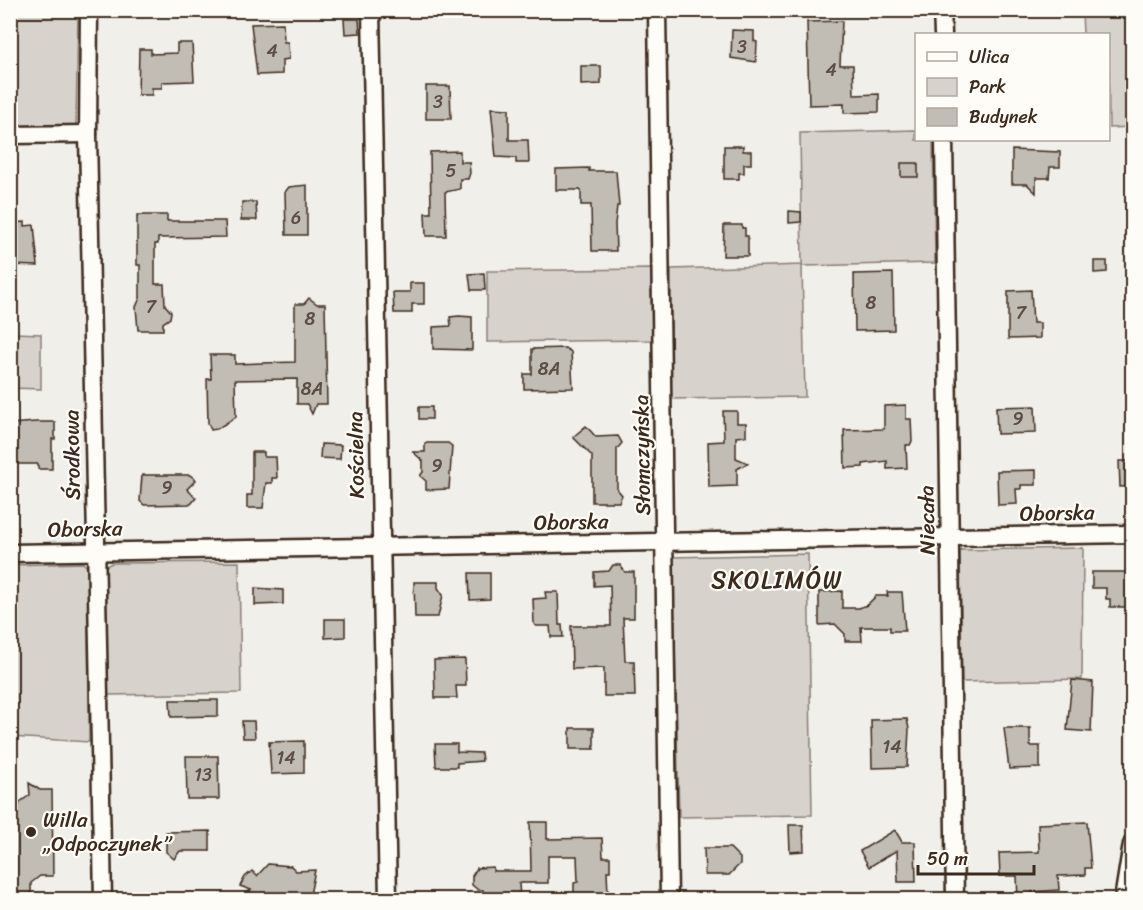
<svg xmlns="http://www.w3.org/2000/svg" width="1143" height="910" font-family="Sriracha,sans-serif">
<rect width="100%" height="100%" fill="#f1efea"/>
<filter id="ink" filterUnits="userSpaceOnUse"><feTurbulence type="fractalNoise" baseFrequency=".0167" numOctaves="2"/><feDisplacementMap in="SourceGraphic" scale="12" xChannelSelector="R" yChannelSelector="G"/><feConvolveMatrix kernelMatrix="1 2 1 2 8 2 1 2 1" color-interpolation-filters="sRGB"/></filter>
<g filter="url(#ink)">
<g fill="#d7d2cc" stroke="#897e75" stroke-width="1.5">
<path d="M10 11H78L76 125 11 126Z"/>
<path d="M1082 11H1132V127L1109 128 1108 34H1083Z"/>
<path d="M916 130V140H933L935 263 802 266 805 397 671 399V269L802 265 800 133Z"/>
<path d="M651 269 652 340 487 342V271Z"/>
<path d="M13 333 41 334V389L12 388Z"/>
<path d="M1083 548 1082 679 962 682 960 550Z"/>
<path d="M808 554 812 815 679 817 673 557Z"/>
<path d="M239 562 241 693 108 695 106 566 112 563Z"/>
<path d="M83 563 88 568 89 742 11 737V565Z"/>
</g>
<g fill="#c1bcb4" stroke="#3b2a1e" stroke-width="1.5">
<path d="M344 19H359L360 33 345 34Z"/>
<path d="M842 21 840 65H853L854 95 879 94V112L844 113V104L809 105 807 22Z"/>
<path d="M283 23 284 42H288L289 59 282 60V74L257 75 251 24Z"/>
<path d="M732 30 754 31V41L757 42 756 62 731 58Z"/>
<path d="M177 43H192L194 81 162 82V88H152V95H138L139 49H151V54L177 53Z"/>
<path d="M581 66H601V84L581 85Z"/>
<path d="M426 86H450L451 119H426Z"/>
<path d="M491 108 509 109V140H528L529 163H516V158L496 157Z"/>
<path d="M724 146H743V151H751V164H744V173H739V179H724Z"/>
<path d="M1012 150 1060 152V167H1050L1049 178H1036V193L1027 184H1012Z"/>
<path d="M460 151V162H469L470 173 468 179H460V189L445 192 446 236H426L425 213H431L430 152Z"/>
<rect x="901" y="163" width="17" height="14"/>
<path d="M589 168V171H616L619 206H617L615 224 616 251H592L591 205H581V190H556V169Z"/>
<path d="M307 185V235H286L285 192 289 187Z"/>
<path d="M242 202H256L257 220H241Z"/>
<path d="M789 211 801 212V222L789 223Z"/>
<path d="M137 215H167V221H225L226 237 158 238V244H155V284H164L165 305 171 312 170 318 163 323V330H138L136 307 140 298V265H137Z"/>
<path d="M25 222V226L34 225 38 266 10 265V223Z"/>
<path d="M724 225H742V228H745V236H748V256H723Z"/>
<path d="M1094 261H1107V272L1094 273Z"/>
<path d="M484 273 485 290H471L469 274Z"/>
<path d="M893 273 894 330 855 331 854 274Z"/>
<path d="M410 283H424V304H412V313H394L393 292H410Z"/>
<path d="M1031 290 1033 323H1040V338L1008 339V291Z"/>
<path d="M309 298 317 304H325L327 404H316L312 414 307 404H297V379L235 380 236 417 217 429 211 430 208 423 207 379H211L210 355H235V364L295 362V304H304Z"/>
<path d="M459 316 472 317V350L433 349V327L451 326 450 317Z"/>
<path d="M565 348 571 352 573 388 524 389V374H532V349Z"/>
<path d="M906 405V419H911L912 441 910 445H906L907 468 887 469V461L863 464V467L845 468 844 430 884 429V406Z"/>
<path d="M1035 406 1036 433 997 434 996 407Z"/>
<rect x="419" y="407" width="13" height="12"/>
<path d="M723 411H737V423H746V436L736 437V458L748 463 737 469V486L709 487 708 442 724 441Z"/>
<path d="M36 422H55V439H52V469H38V464H10V424Z"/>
<path d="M586 426 596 437 618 436 622 443 617 449V489L622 495 619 502H592V456L573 437Z"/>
<path d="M425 443H448L452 446 449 489 426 490V481L420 476 423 472V461L413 452H425Z"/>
<path d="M321 444 341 445 340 459 320 458Z"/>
<path d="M252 452H264V457H276L277 478H272V483H266L263 508H247V495H252Z"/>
<path d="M1119 461H1132V486L1120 487Z"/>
<path d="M1036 470V485H1021V489H1016L1017 504 998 505 997 471Z"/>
<path d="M142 475H190L196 480 187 489 196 498 191 504 144 505 140 501Z"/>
<path d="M613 565H620L625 572H634V618H623L625 661H634L635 696H604V668L572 669 571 626H611L610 585 594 586V572L609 571Z"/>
<path d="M1092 572H1132V607H1110V599H1106V588H1092Z"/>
<path d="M469 573H490V599L470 600Z"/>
<path d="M414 582H438V588L443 595 438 617H415Z"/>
<path d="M255 588 283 590V604L255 605Z"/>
<path d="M842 591V608H859L867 605 876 596H888L887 592H902L905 631H890V627H861L862 641H845V634L835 624 819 625V592Z"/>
<path d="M545 592H558L559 625H562L563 637H551L550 626H536L534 624 533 599 546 598Z"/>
<path d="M325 619H345V637L325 638Z"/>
<path d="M465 659 466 686H456L457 698H435L434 660Z"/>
<path d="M1072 680 1093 682 1091 732 1067 730Z"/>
<path d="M170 700H218V716L171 717Z"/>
<path d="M907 719 909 729 907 767 872 768 871 720Z"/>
<path d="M242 721H254L255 738H243Z"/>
<rect x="570" y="728" width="24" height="21"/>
<path d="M1004 728H1030V746H1040V768L1009 769Z"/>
<path d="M304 741V773L271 774 269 742Z"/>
<path d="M435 744H457V752L481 753 482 761 457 763V767H436Z"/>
<path d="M186 756H218L219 799H187Z"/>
<path d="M29 783 40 790H52L53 876H40L31 883V900H10V811H17L20 802 30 795Z"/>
<path d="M530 822H547V839L602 838 603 857H610V871H607L608 895 574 896V883L578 882 577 856H548V883H519L520 900H488V895H484L483 890H478L472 885V876L477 868 493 867V871H531Z"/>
<path d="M1087 822 1091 868H1085V875L1058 876 1059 890 1032 892V900H1018L1017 876H1000L999 853 1039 852 1038 824Z"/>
<path d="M789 825H803L804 851 790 852Z"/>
<path d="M895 830 902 842H915L916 882H898L897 850 869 867 860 851Z"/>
<path d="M210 831V851H180L174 859 166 852V832Z"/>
<path d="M704 848H730L740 858V864L729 875H705Z"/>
<path d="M268 864 291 866 296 871 315 870 309 900H237L251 890 240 886 245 877 252 871 257 876Z"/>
</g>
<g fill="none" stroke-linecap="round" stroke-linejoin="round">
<g stroke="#3b2a1e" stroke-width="21">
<g id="street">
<path d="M89 10 88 134 103 900"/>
<path d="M371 10 388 900"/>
<path d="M657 10 669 900"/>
<path d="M942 10 943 34"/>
<path d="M10 135 88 134"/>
<path d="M944 140 955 900"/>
<path d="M10 553 1132 534"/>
<path d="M1123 900 1132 844"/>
</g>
</g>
<use href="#street" stroke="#fdfcf7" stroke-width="16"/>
</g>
</g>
<circle fill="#3b2a1e" stroke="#fdfcf7" stroke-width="2" cx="31" cy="832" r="6"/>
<g text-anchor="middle" stroke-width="4.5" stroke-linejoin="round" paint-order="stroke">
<g font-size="18" fill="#5c4e44">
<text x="742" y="53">3</text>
<text x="272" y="57">4</text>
<text x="831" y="76">4</text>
<text x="438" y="108">3</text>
<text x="451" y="177">5</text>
<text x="296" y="224">6</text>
<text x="871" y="309">8</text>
<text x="151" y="313">7</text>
<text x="1021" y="319">7</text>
<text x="310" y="325">8</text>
<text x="549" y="375">8A</text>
<text x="312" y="395">8A</text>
<text x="1018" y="425">9</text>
<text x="437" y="472">9</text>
<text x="167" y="494">9</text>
<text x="892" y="753">14</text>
<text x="286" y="764">14</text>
<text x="203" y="781">13</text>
</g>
<g font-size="21" fill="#3b2a1e" stroke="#fdfcf7">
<text transform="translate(72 455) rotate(-91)" y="7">Środkowa</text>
<text transform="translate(356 455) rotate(-91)" y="7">Kościelna</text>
<text transform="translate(642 455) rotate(-91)" y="7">Słomczyńska</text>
<text transform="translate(1057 513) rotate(-1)" y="7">Oborska</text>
<text transform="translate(927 520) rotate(-91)" y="7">Niecała</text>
<text transform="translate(571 522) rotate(-1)" y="7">Oborska</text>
<text transform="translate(85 529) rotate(-1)" y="7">Oborska</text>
</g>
<g font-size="21" fill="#3b2a1e" stroke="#fdfcf7" text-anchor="start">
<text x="43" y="827">Willa<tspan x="43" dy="24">„Odpoczynek”</tspan></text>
</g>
<g font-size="24" letter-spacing="1.5" fill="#3b2a1e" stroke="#fdfcf7">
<text x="777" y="588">SKOLIMÓW</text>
</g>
</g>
<rect width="1143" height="910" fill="none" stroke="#fdfcf7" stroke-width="36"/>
<rect x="18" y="18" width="1107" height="874" fill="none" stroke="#3b2a1e" stroke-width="2" filter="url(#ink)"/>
<rect x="915" y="33" width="195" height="108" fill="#fdfcf7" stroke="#afa8a0" stroke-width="1.5"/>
<rect x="927" y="52" width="30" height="9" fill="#fdfcf7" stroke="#afa8a0" stroke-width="1.5"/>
<text x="969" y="63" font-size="18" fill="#3b2a1e">Ulica</text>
<rect x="927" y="78" width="30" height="18" fill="#d7d2cc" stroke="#afa8a0" stroke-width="1.5"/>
<text x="969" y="93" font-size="18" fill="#3b2a1e">Park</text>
<rect x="927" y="108" width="30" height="18" fill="#c1bcb4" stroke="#afa8a0" stroke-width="1.5"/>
<text x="969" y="123" font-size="18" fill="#3b2a1e">Budynek</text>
<path d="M918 865v9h116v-9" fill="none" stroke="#3b2a1e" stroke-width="3"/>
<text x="927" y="865" font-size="18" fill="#3b2a1e" stroke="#fdfcf7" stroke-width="4.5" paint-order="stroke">50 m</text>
</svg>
